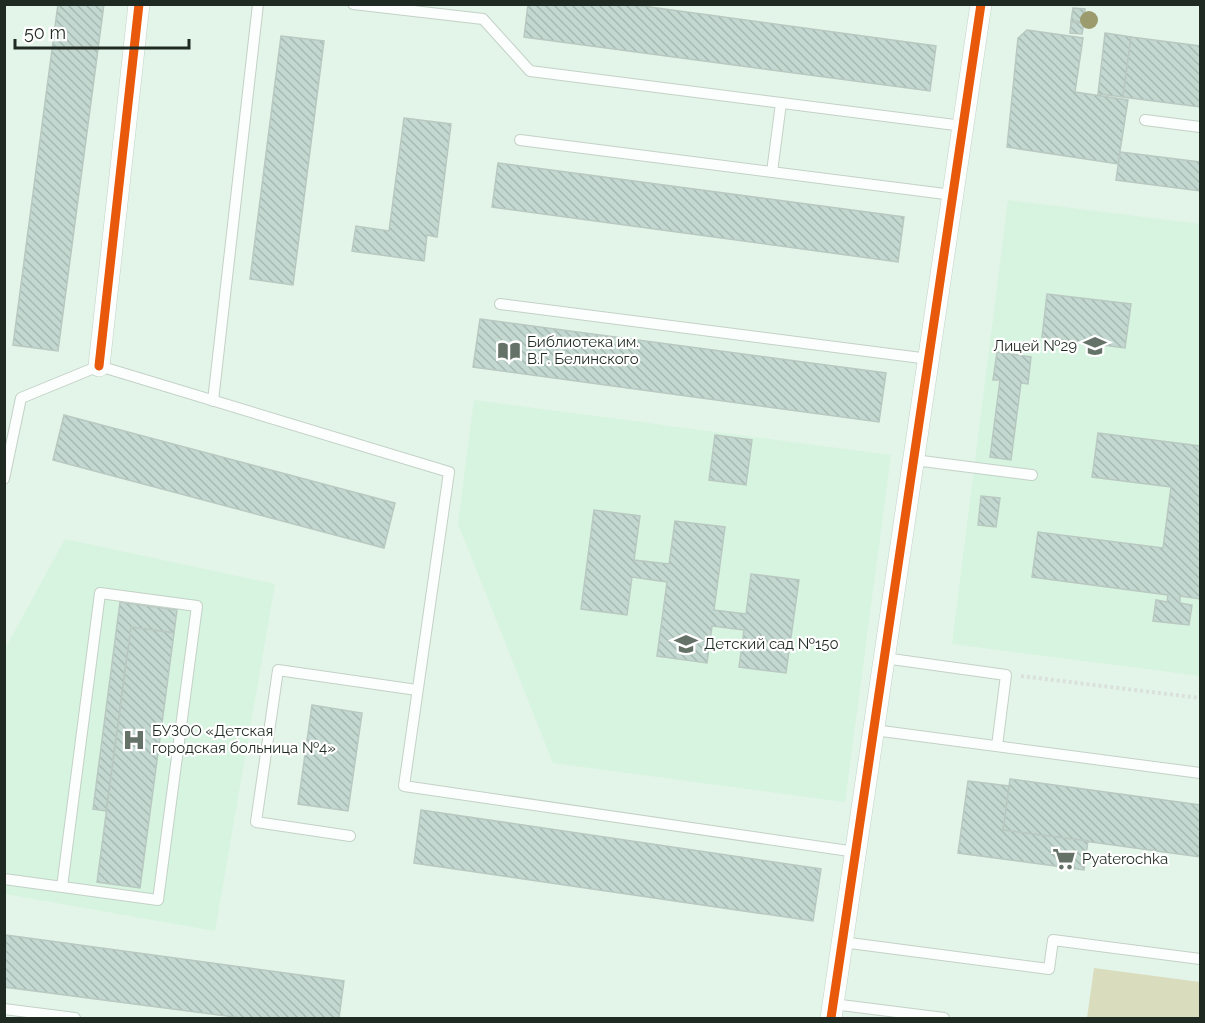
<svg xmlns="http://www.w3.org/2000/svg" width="1205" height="1023" font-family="Raleway,sans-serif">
<defs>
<pattern id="building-back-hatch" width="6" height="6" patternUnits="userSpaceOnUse" patternTransform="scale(1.5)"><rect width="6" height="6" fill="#c2d8d0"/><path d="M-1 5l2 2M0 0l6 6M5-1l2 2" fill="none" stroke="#a6bab2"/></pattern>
</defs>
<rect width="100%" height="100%" fill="#e3f5e8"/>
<g fill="#d6f4df">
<path d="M1008 200 1200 224V676L952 644Z"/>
<path d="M474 400 891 455 845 802 553 763 458 524Z"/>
<path d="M65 539 275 584 215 931 5 894V649Z"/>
</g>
<path fill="#dadcbe" d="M1094 968 1200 982V1018H1087Z"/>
<g fill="url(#building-back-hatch)" stroke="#b9c9c2" stroke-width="1.5">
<path d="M58 4H104L58 351 13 345Z"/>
<path d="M528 4H628L936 46 930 91 524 37Z"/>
<path d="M1073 8 1085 9 1084 22 1071 21Z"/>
<path d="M1071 22 1084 23 1082 34 1070 33Z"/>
<path d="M1027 30 1083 38 1075 92 1128 100 1118 164 1007 147 1018 38Z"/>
<path d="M1105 33 1131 37 1123 97 1098 94Z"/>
<path d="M281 36 324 41 293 285 250 279Z"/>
<path d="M1131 37 1200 46V107L1123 97Z"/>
<path d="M404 118 451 124 437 237 427 235 424 261 352 251 356 226 389 231Z"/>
<path d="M1120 152 1200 162V191L1116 180Z"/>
<path d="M498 163 904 217 898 262 492 207Z"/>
<path d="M1047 294 1131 304 1125 348 1042 337Z"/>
<path d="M480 319 886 373 879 422 473 367Z"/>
<path d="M997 352 1031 357 1028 384 1021 383 1011 460 990 457 1000 380H993Z"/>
<path d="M64 415 395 503 384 548 53 460Z"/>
<path d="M1098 433 1200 446V599L1180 596V603L1192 605 1189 625 1153 621 1156 600 1167 602 1168 595 1032 577 1038 532 1163 548 1171 487 1092 477Z"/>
<path d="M715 435 752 440 746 485 709 480Z"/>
<path d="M981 496 1000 498 996 527 978 525Z"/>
<path d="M594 510 640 516 634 560 669 564 675 521 725 527 714 610 746 614 751 574 799 580 786 673 739 667 744 630 712 626 707 663 657 656 667 582 632 577 627 615 581 609Z"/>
<path d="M120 602 177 610 174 633 131 627 106 811 93 809Z"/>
<path d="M131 627 174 633 140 888 97 882Z"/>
<path d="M312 705 362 713 348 811 298 804Z"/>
<path d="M1010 779 1200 805V857L1003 830Z"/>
<path d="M968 781 1009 786 1003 830 1088 841 1084 870 958 853Z"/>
<path d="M421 810 821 869 813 921 414 863Z"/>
<path d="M6 935 344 981 339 1018H242L4 987Z"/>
</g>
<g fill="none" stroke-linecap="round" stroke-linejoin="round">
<g stroke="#c3d1c7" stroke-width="12">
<g id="service">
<path d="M353 4 483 19 530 71 963 126"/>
<path d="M1145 120 1200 127"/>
<path d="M520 140 953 195"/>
<path d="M772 172 781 103"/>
<path d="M500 304 929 359"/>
<path d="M213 401 258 4"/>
<path d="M914 460 1032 475"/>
<path d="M4 479 21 398 99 366 449 472 404 786 856 852"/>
<path d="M884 658 1006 675 997 746"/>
<path d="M874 730 1200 773"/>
<path d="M350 836 256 822 278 670 417 690"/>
<path d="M4 879 158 900 197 606 100 593 62 887"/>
<path d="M842 942 1049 969 1053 940 1200 959"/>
<path d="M833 1004 944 1018"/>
<path d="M4 1009 75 1018"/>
</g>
</g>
<g stroke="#c3d1c7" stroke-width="22">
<g id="minor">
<path d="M99 366 139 4"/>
<path d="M831 1018 981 4"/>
</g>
</g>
<path stroke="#dae0db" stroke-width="4" stroke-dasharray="3 3" stroke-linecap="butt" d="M1021 676 1200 698"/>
<use href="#service" stroke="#fbfefc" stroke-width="10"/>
<use href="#minor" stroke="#fbfefc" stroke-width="21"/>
<g stroke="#fff" stroke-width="13">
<g id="cycleway">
<path d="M99 366 139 4"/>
<path d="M831 1018 981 4"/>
</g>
</g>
<use href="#cycleway" stroke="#e8590c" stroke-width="9"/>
</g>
<circle fill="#9b9b6e" cx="1089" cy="20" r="9"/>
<defs>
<g id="school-bare" transform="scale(1.8)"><path d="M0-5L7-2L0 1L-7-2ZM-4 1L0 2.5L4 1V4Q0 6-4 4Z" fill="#647267" stroke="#fff" stroke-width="2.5" paint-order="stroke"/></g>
<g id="library-bare" transform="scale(1.8)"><path d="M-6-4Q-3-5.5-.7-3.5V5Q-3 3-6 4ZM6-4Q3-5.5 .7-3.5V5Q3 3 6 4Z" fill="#647267" stroke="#fff" stroke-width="2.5" paint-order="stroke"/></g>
<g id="hospital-bare" transform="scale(1.8)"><path d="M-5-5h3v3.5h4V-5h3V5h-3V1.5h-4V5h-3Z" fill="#647267" stroke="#fff" stroke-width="2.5" paint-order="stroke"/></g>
<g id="supermarket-bare" transform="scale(1.8)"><path d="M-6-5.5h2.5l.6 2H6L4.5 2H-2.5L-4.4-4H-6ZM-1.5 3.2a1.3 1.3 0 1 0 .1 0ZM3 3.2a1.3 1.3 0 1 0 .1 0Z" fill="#647267" stroke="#fff" stroke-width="2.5" paint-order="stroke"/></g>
</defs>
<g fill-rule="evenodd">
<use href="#school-bare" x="1095" y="346"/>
<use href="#library-bare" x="509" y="351"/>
<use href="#school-bare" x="686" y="644"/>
<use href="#hospital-bare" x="134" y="740"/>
<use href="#supermarket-bare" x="1064" y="859"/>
</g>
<g text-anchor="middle" stroke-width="4.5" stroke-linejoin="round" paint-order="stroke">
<g font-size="15" fill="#1f2b22" stroke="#fff" text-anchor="start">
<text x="527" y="347">Библиотека им.<tspan x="527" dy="17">В.Г. Белинского</tspan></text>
<text x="1077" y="351" text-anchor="end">Лицей №29</text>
<text x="704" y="649">Детский сад №150</text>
<text x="152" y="736">БУЗОО «Детская<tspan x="152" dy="17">городская больница №4»</tspan></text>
<text x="1082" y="864">Pyaterochka</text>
</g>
</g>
<rect width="1205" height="1023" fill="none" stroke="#1f2b22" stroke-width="12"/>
<path d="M15 39v9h174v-9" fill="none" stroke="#1f2b22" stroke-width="3"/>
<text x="24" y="39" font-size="18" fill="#1f2b22" stroke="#ffffff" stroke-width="4.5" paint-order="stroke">50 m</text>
</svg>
